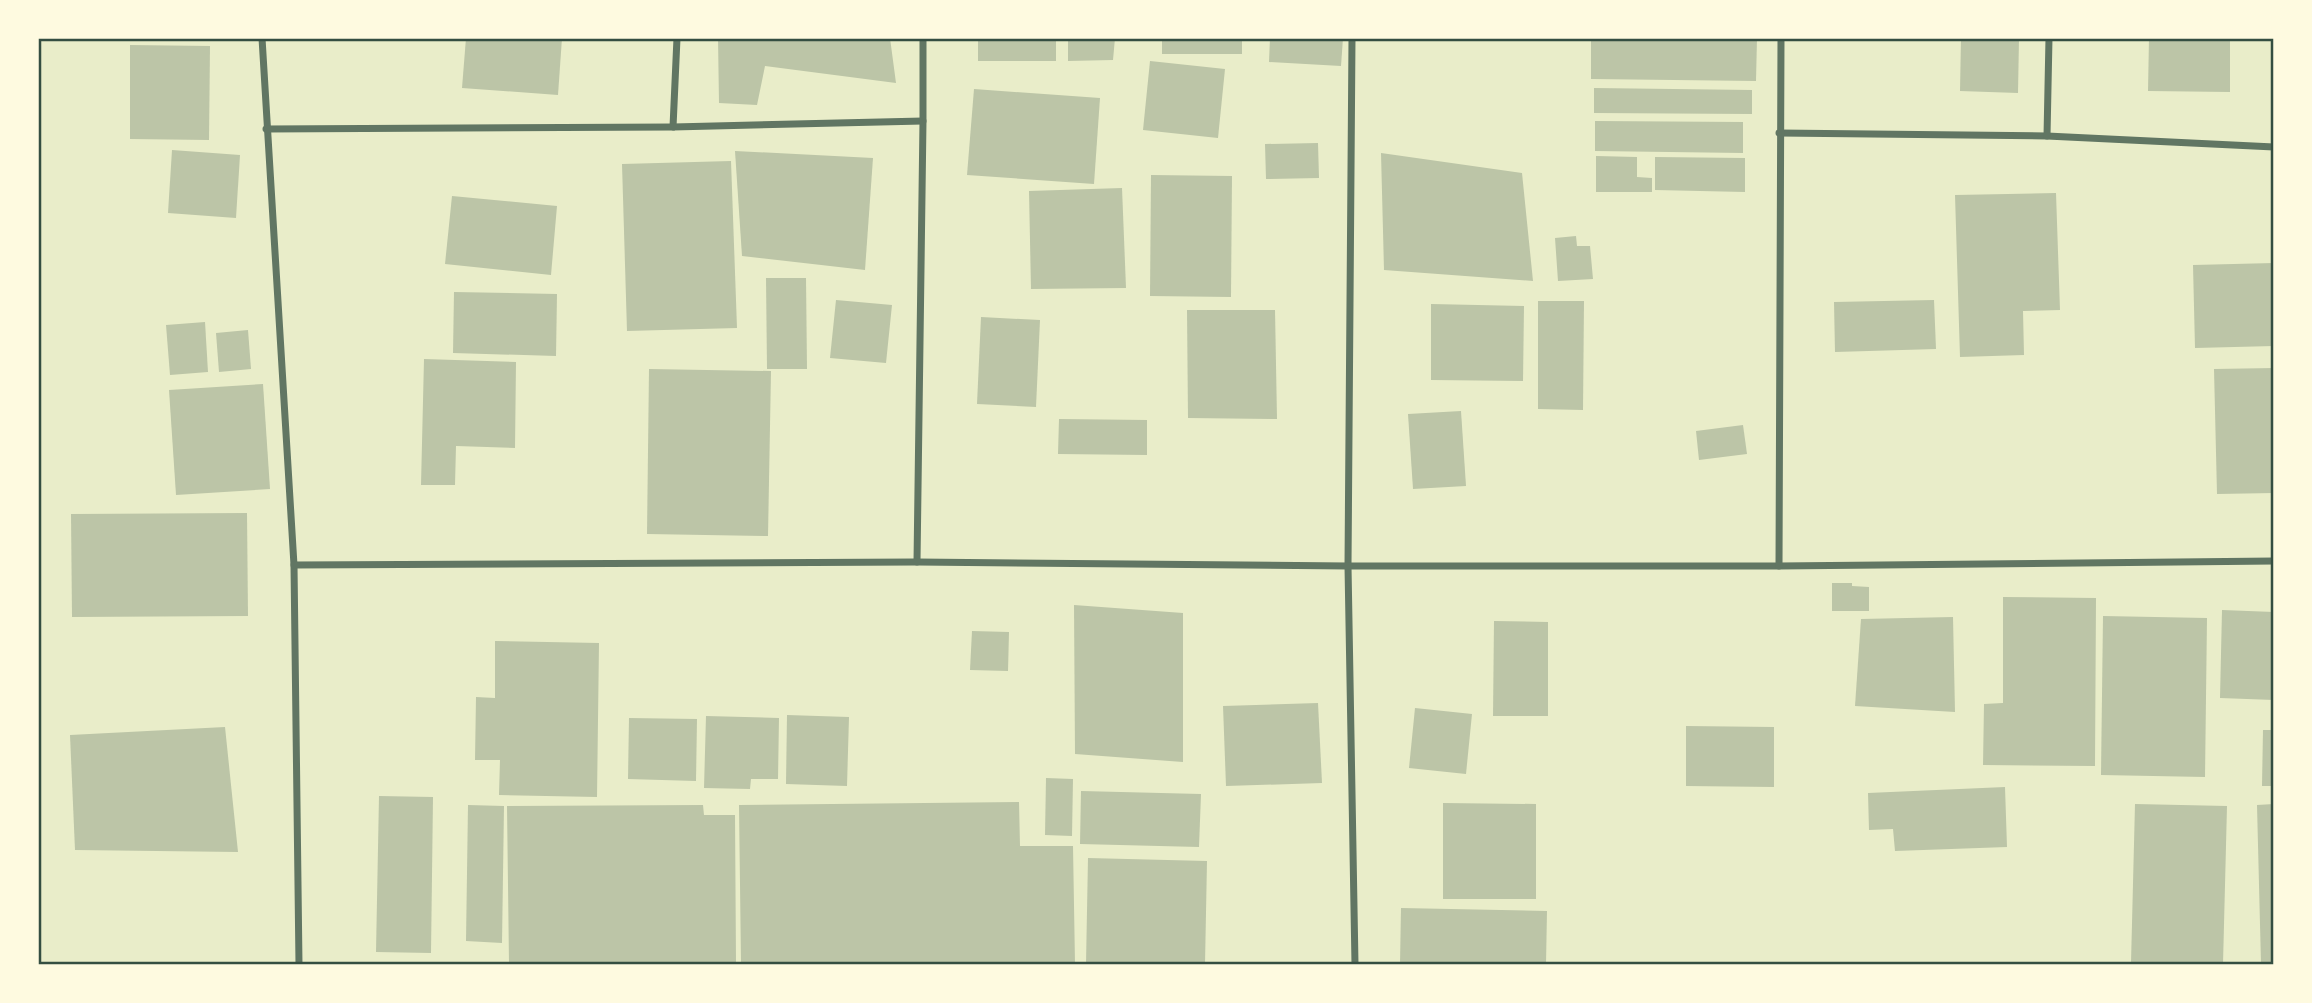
<svg xmlns="http://www.w3.org/2000/svg" width="2312" height="1003" font-family="Quicksand,sans-serif">
<rect width="100%" height="100%" fill="#e9edc9"/>
<g fill="#bcc5a7">
<path d="M466 38H562L558 95 462 88Z"/>
<path d="M718 38H890L896 83 765 66 757 105 719 103Z"/>
<rect x="978" y="38" width="78" height="23"/>
<path d="M1068 38H1115L1113 60 1068 61Z"/>
<rect x="1162" y="38" width="80" height="16"/>
<path d="M1270 38H1343L1341 66 1269 62Z"/>
<path d="M1591 38H1757L1756 81 1591 79Z"/>
<path d="M1961 38H2019L2018 93 1960 91Z"/>
<path d="M2149 38H2230V92L2148 91Z"/>
<path d="M130 45 210 46 209 140 130 139Z"/>
<path d="M1150 61 1225 69 1218 138 1143 130Z"/>
<path d="M1594 88 1752 90V114L1594 113Z"/>
<path d="M974 89 1100 98 1094 184 967 175Z"/>
<path d="M1595 121 1743 122V153L1595 151Z"/>
<path d="M1318 143 1319 178 1266 179 1265 144Z"/>
<path d="M172 150 240 155 236 218 168 213Z"/>
<path d="M735 151 873 158 865 270 742 256Z"/>
<path d="M1381 153 1522 173 1533 281 1384 270Z"/>
<path d="M1596 156 1637 157V177L1652 178V192H1596Z"/>
<path d="M1655 157 1745 158V192L1655 190Z"/>
<path d="M731 161 737 328 627 331 622 164Z"/>
<path d="M1151 175 1232 176 1231 297 1150 296Z"/>
<path d="M1122 188 1126 288 1031 289 1029 191Z"/>
<path d="M2056 193 2060 310 2023 311 2024 355 1960 357 1955 195Z"/>
<path d="M452 196 557 206 551 275 445 264Z"/>
<path d="M1576 236 1577 246H1590L1593 279 1558 281 1555 238Z"/>
<path d="M2274 263V346L2195 348 2193 265Z"/>
<path d="M766 278H806L807 369H767Z"/>
<path d="M454 292 557 294 556 356 453 353Z"/>
<path d="M836 300 892 305 886 363 830 358Z"/>
<path d="M1934 300 1936 349 1835 352 1834 302Z"/>
<path d="M1538 301H1584L1583 410 1538 409Z"/>
<path d="M1431 304 1524 306 1523 381 1431 380Z"/>
<path d="M1187 310H1275L1277 419 1188 418Z"/>
<path d="M981 317 1040 320 1036 407 977 404Z"/>
<path d="M205 322 208 372 170 375 166 325Z"/>
<path d="M248 330 251 369 219 372 216 333Z"/>
<path d="M424 359 516 362 515 448 456 446 455 485H421Z"/>
<path d="M2274 368V493L2217 494 2214 369Z"/>
<path d="M649 369 771 371 768 536 647 534Z"/>
<path d="M263 384 270 489 176 495 169 390Z"/>
<path d="M1461 411 1466 486 1413 489 1408 414Z"/>
<path d="M1059 419 1147 420V455L1058 454Z"/>
<path d="M1743 425 1747 454 1699 460 1696 431Z"/>
<path d="M247 513 248 616 72 617 71 514Z"/>
<path d="M1832 583H1852V586L1869 587V611H1832Z"/>
<path d="M2003 597 2096 598 2095 766 1983 765 1984 704 2003 703Z"/>
<path d="M1074 605 1183 613V762L1075 754Z"/>
<path d="M2222 610 2274 612V700L2220 698Z"/>
<path d="M2103 616 2207 618 2205 777 2101 775Z"/>
<path d="M1953 617 1955 712 1855 706 1861 619Z"/>
<path d="M1494 621 1548 622V716H1493Z"/>
<path d="M972 631 1009 632 1008 671 970 670Z"/>
<path d="M495 641 599 643 597 797 499 795 500 760H475L476 697 495 698Z"/>
<path d="M1318 703 1322 783 1226 786 1223 706Z"/>
<path d="M1415 708 1472 714 1466 774 1409 768Z"/>
<path d="M787 715 849 717 847 786 786 784Z"/>
<path d="M706 716 779 718 778 779H751L750 789 704 788Z"/>
<path d="M629 718 697 719 696 781 628 779Z"/>
<path d="M1686 726 1774 727V787L1686 786Z"/>
<path d="M225 727 238 852 75 850 70 735Z"/>
<path d="M2263 730H2274V786H2262Z"/>
<path d="M1046 778 1073 779 1072 836 1045 835Z"/>
<path d="M2005 787 2007 847 1895 851 1893 829 1869 830 1868 793Z"/>
<path d="M1081 791 1201 794 1199 847 1080 844Z"/>
<path d="M379 796 433 797 431 953 376 952Z"/>
<path d="M1019 802 1020 846H1073L1075 964H741L739 805Z"/>
<path d="M1443 803 1536 804V899H1443Z"/>
<path d="M2135 804 2227 806 2223 964 2131 963Z"/>
<path d="M2274 804V964H2261L2257 805Z"/>
<path d="M468 805 504 806 502 943 466 941Z"/>
<path d="M703 805 704 815H735L736 963 509 964 507 806Z"/>
<path d="M1088 858 1207 861 1205 964H1086Z"/>
<path d="M1401 908 1547 911 1546 964H1400Z"/>
</g>
<g fill="none" stroke-linecap="round" stroke-linejoin="round">
<g stroke="#617663" stroke-width="7">
<path d="M262 38 294 565 299 964"/>
<path d="M1352 38 1348 566 1355 964"/>
<path d="M673 127 677 38"/>
<path d="M266 129 673 127 923 121"/>
<path d="M1779 133 2047 136 2274 147"/>
<path d="M2047 136 2049 38"/>
<path d="M917 562 923 121V38"/>
<path d="M294 565 917 562 1348 566H1779L2274 561"/>
<path d="M1779 566 1781 38"/>
</g>
</g>
<rect width="2312" height="1003" fill="none" stroke="#fefae0" stroke-width="80"/>
<rect x="40" y="40" width="2232" height="923" fill="none" stroke="#344e41" stroke-width="2.5"/>
</svg>
